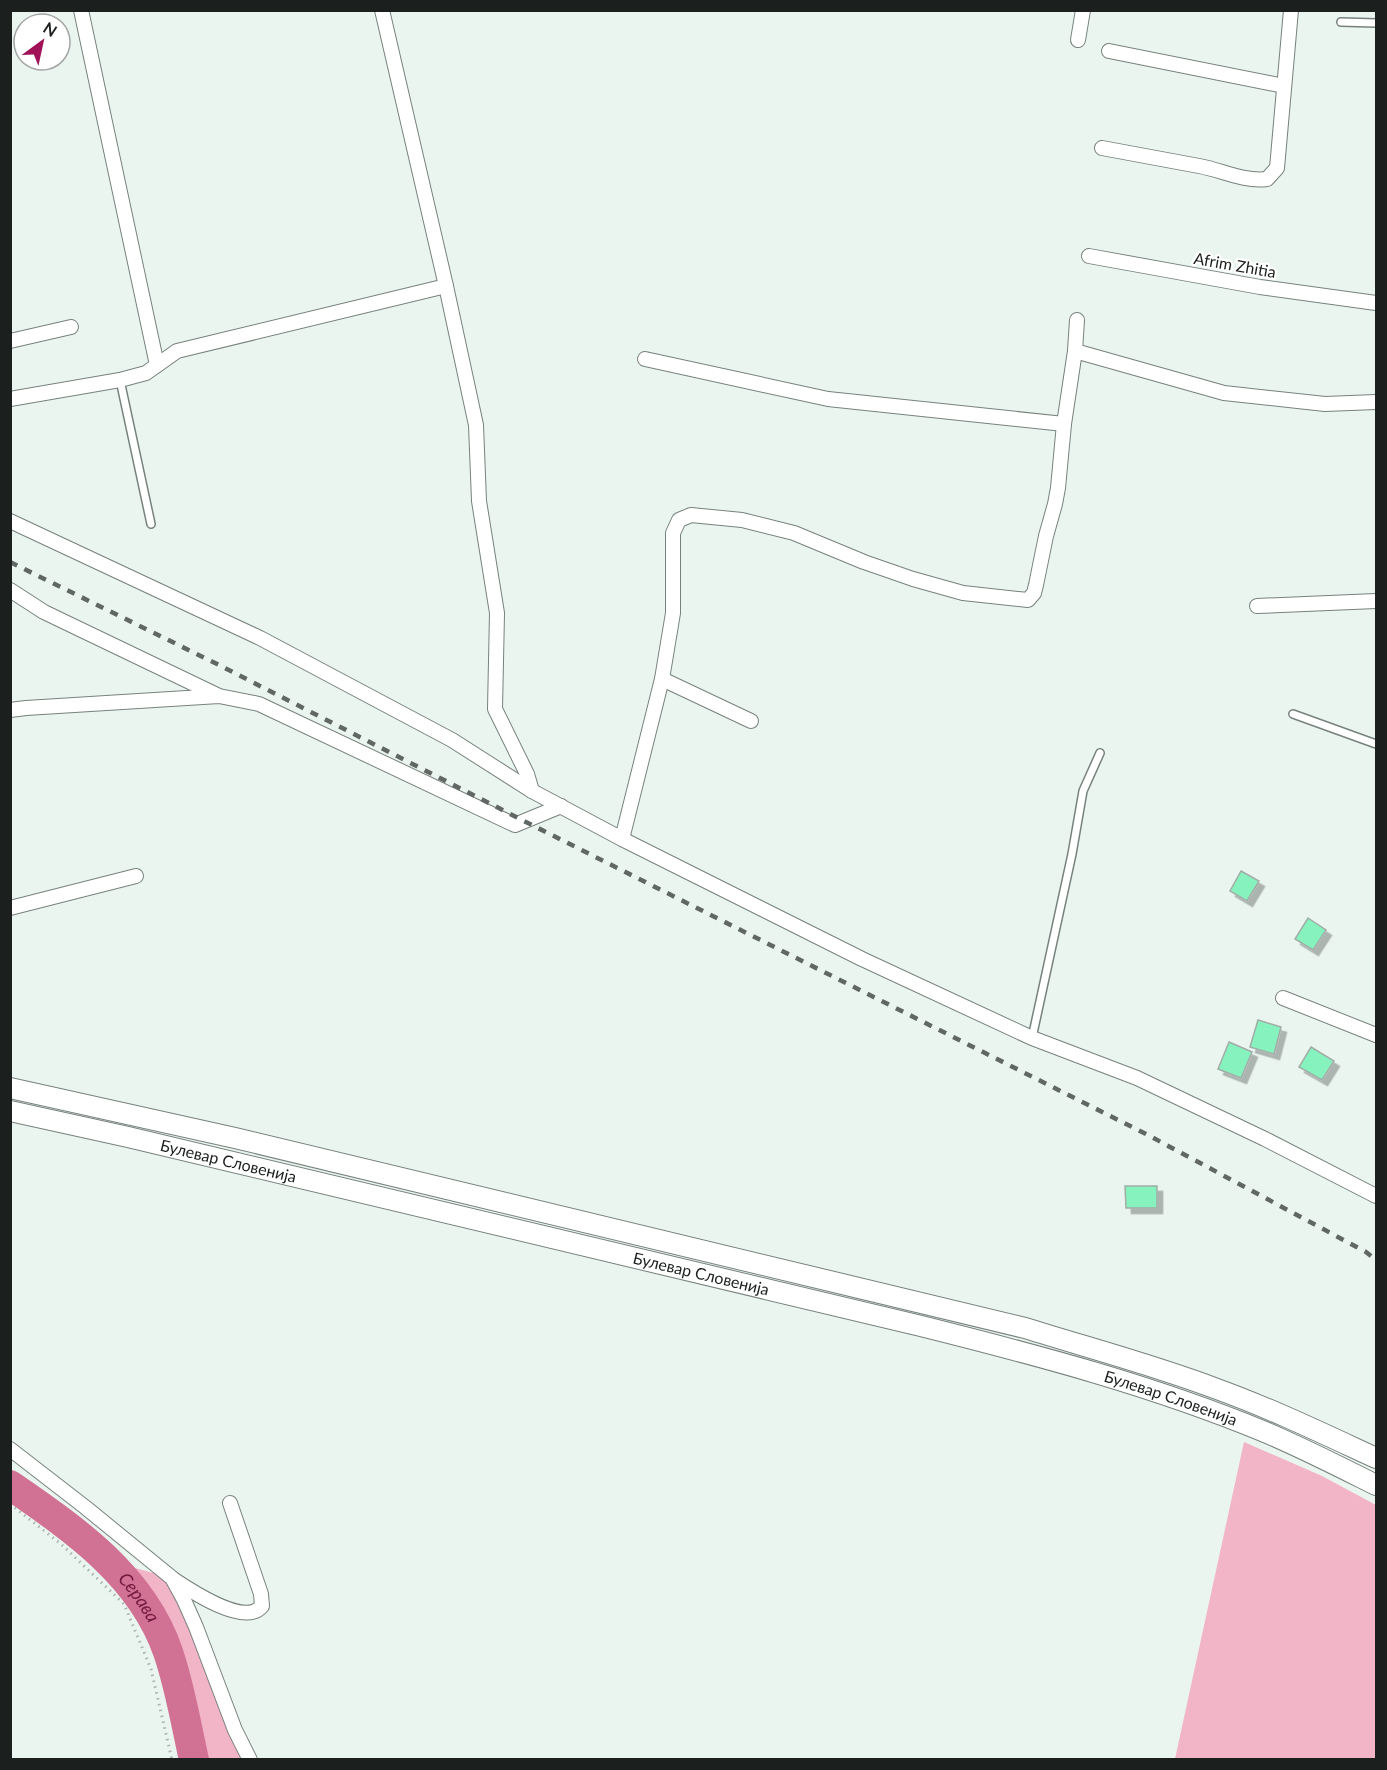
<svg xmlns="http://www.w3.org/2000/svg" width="1387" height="1770" font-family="Lato,sans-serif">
<defs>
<filter id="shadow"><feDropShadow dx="5.5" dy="5.5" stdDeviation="0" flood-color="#0004"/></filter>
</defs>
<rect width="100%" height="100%" fill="#eaf5ef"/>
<g fill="#f2b4c7">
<path d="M1244 1442 1322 1476 1376 1505V1759H1175Z"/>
<path d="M109 1561 172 1578 250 1759H194C184 1711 177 1655 150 1613 138 1594 124 1578 109 1561Z"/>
</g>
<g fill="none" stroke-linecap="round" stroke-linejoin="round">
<path stroke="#d17193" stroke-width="30" id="s1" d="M10 1485C74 1529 142 1576 168 1652 180 1687 186 1724 194 1760"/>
</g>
<g fill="#86f3bf" stroke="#a2ada7" stroke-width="1.5" filter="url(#shadow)">
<path d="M1241 871 1259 881 1247 901 1230 891Z"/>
<path d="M1308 918 1326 930 1313 950 1295 939Z"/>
<path d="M1258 1020 1281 1027 1274 1054 1250 1047Z"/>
<path d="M1229 1042 1252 1052 1241 1078 1218 1069Z"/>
<path d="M1311 1047 1334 1061 1322 1080 1299 1067Z"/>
<path d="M1125 1186H1157V1208H1126Z"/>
</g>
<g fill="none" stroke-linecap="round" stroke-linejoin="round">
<g stroke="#78827d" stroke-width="10">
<g id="lane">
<path d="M1341 22 1376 23"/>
<path d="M120 380 151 524"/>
<path d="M1293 714 1376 744"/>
<path d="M1032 1038 1072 854 1083 791 1100 753"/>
</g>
</g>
<g stroke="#78827d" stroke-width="16">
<g id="street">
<path d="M81 10 157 365"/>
<path d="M382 10 446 286 476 425 479 501 497 613 495 709 527 774 532 791"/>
<path d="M1078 40 1083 10"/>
<path d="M1109 51 1284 86"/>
<path d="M1102 148C1134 154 1167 160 1199 166 1222 170 1243 182 1267 179L1277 168 1291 10"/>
<path d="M1089 256 1260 287 1376 303"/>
<path d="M10 341 71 327"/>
<path d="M1075 351 1224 393 1325 404 1376 402"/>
<path d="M645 359 828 399 1064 424"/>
<path d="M10 399 120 380 146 373 177 351 446 286"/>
<path d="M10 521 260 638 452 740 532 791 622 839 862 959 1032 1038 1137 1078 1265 1139 1376 1196"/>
<path d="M10 590 44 612 217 695"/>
<path d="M1257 606 1376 601"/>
<path d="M662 679 751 721"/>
<path d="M10 710 26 708 219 696 259 704 515 825 561 806"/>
<path d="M622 839 662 679 673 613V533L679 520 691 515 742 520 794 533 864 562 913 579 963 593 1028 600 1034 593 1036 585 1046 536 1055 504 1058 488 1064 424 1075 351 1077 320"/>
<path d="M10 908 136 876"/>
<path d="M1283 998 1376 1035"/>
<path d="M10 1449 85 1507 172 1578 184 1600 196 1627 235 1730 250 1760"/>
<path d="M173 1579C191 1591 245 1627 262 1606L261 1594 230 1503"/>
</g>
</g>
<g stroke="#78827d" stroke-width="22">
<g id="secondary">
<path d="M10 1088 235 1138 1025 1328C1089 1348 1154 1365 1217 1389 1272 1409 1324 1434 1376 1458"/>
<path id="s2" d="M10 1111 128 1137 921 1326C1037 1355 1154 1386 1265 1432 1303 1448 1340 1467 1376 1485"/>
</g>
</g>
<path stroke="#abb4af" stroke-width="3" stroke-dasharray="1.5 4.5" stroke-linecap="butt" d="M10 1504 61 1544 124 1604 151 1669 172 1760"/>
<use href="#lane" stroke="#fff" stroke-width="7"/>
<use href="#street" stroke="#fff" stroke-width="14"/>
<use href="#secondary" stroke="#fff" stroke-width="20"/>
<path stroke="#616764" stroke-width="4.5" stroke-dasharray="8 8" stroke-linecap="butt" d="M10 562 219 665 524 821 1146 1134 1366 1252 1376 1260"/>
</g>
<g text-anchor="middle" stroke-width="4.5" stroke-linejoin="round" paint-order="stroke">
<g font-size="16" fill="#1b1f1d" stroke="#fff">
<text transform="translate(1235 265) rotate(10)" y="6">Afrim Zhitia</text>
<text dy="6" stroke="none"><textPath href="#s2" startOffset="224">Булевар Словенија</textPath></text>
<text dy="6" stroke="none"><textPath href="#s2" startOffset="710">Булевар Словенија</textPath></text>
<text dy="6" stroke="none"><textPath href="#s2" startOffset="1196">Булевар Словенија</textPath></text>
</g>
<g font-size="18" font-style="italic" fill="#70193f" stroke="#fff">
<text dy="6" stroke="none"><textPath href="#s1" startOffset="172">Серава</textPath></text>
</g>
</g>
<rect width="1387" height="1770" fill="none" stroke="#1b1f1d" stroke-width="24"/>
<g transform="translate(42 42) rotate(33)"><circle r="28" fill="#ffffff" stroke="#a4a5a5" stroke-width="1.5"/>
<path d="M0-4.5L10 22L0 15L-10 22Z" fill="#a01158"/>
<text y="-9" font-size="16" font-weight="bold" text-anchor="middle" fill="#1b1f1d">N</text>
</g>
</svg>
